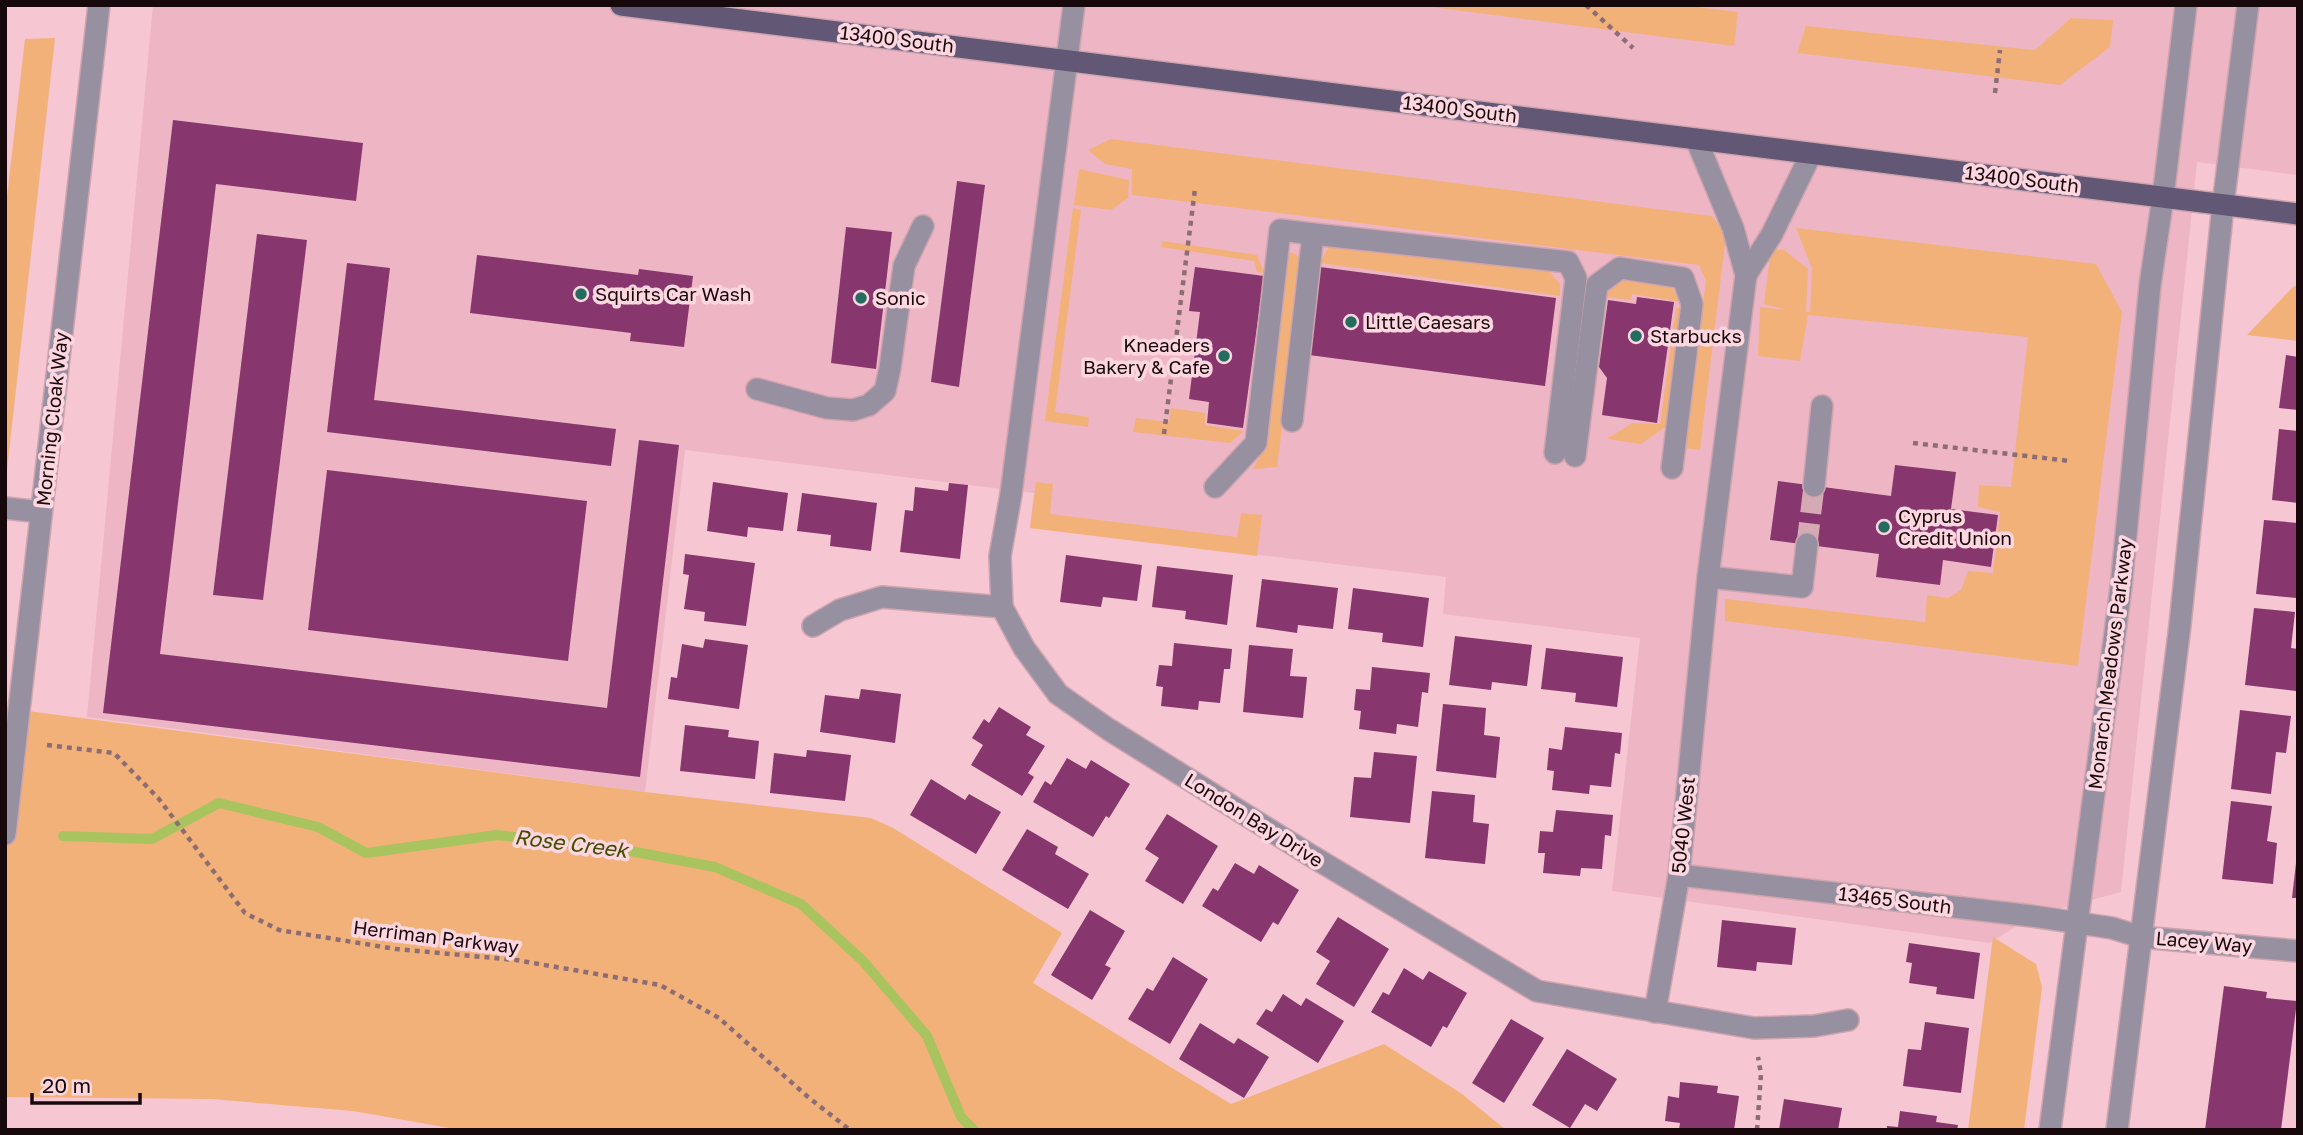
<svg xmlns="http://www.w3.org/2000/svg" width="2303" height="1135" font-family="'Golos Text',sans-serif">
<rect width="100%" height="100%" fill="#f6c6d2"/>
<path fill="#eeb6c5" d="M153 5H2298V175L2197 162 2121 892 2032 916 1990 943 1612 891 1640 638 1443 614 1446 577 1030 528 1034 493 685 450 645 792 87 717Z"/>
<g fill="#f2b179">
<path d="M1416 5H1680L1738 12 1734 46Z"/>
<path d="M2071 18 2113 20 2110 47 2060 85 1797 53 1806 26 2035 50Z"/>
<path d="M55 38 5 488V214L25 39Z"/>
<path d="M1111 139 1712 216 1726 235 1700 450 1684 448 1706 281 1699 265 1132 195V169L1105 164 1088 150Z"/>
<path d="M1079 169 1129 180 1128 198 1111 210 1074 205Z"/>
<path d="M1073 208 1081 210 1055 412 1089 417 1088 427 1045 421Z"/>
<path d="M1796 228 2096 264 2122 312 2078 666 1725 621V599L1925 622 1927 595 1948 598 1961 590 1968 571 1993 573 2000 512 1978 507 1979 485 2011 487 2028 337 1808 315 1800 361 1758 356 1760 307 1787 310 1764 304 1771 249 1784 250 1808 269 1806 312H1810L1812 268Z"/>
<path d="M1162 241 1257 255 1264 273 1257 272 1254 261 1161 247Z"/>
<path d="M1329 246 1545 266 1560 284V296L1320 263Z"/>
<path d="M1288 253H1293L1304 261 1277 467 1253 469 1264 449Z"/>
<path d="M1642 276C1659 281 1676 283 1681 302L1632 294 1631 300 1605 297 1618 279Z"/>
<path d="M2294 286H2298V341L2247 335Z"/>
<path d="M1676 308H1683L1668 425 1641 444 1607 439 1632 423 1660 424Z"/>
<path d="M1171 408 1205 413V425L1244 431 1230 443 1133 432 1136 418 1169 422Z"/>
<path d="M1036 482 1053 484 1050 514 1237 537 1241 513 1262 515 1257 556 1030 528Z"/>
<path d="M5 708 645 792 871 818 893 828 1062 933 1033 983 1231 1104 1384 1044 1462 1094 1506 1130H461L353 1111 211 1099 5 1097Z"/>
<path d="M1993 937 2036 964 2042 987 2024 1130H1968Z"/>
</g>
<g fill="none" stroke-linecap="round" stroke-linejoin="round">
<path stroke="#a9c35f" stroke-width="10" d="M63 836 152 839 219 803 318 827 366 853 497 835 625 850 715 867 801 904 863 961 927 1036 961 1117 974 1130"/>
</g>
<g fill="#87366e">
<path d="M173 120 363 143 356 201 216 184 160 654 607 708 639 440 679 445 640 777 103 713Z"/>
<path d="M957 181 985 185 959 387 931 382Z"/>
<path d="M846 227 892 232 876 369 831 363Z"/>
<path d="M257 234 307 240 263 600 213 595Z"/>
<path d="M477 255 638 275 639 269 693 276 684 347 630 341 631 333 470 313Z"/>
<path d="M347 263 390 268 374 400 616 429 611 466 327 432Z"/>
<path d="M1195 267 1264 276 1243 428 1207 423 1209 402 1189 399 1200 312 1189 311Z"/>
<path d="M1320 267 1556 298 1545 386 1309 355Z"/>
<path d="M1637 297 1674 302 1657 423 1602 415 1607 378 1599 367 1608 300 1636 304Z"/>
<path d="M2286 355 2298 357V410L2279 408Z"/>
<path d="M2279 429 2298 431V503L2272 500Z"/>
<path d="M1895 465 1956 472 1951 509 1998 515 1991 567 1943 560 1940 585 1876 577 1879 554 1770 540 1778 481 1891 496Z"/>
<path d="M327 470 587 501 568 661 308 630Z"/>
<path d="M713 482 788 493 783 531 748 527 747 537 707 531Z"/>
<path d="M949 483 968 485 960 559 900 552 905 510 913 511 915 487 948 491Z"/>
<path d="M802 493 877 503 871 551 830 546 831 535 797 531Z"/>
<path d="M2264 520 2298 523 2296 598 2256 594Z"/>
<path d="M685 554 755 563 746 626 704 621 705 612 684 609 689 575 683 574Z"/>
<path d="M1066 555 1142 565 1137 601 1103 597 1101 607 1060 602Z"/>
<path d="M1157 566 1233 575 1227 625 1185 619 1186 611 1152 607Z"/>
<path d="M1262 579 1338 588 1333 629 1298 625 1297 633 1256 627Z"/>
<path d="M1353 588 1429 598 1423 647 1382 642 1383 633 1348 629Z"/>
<path d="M2254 608 2295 612 2291 648 2298 649 2296 691 2245 685Z"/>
<path d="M1455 636 1532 645 1527 686 1492 682 1491 690 1449 685Z"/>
<path d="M705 639 748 645 739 709 668 699 671 677 677 678 682 644 703 648Z"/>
<path d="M1174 643 1232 649 1230 669H1224L1220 703 1199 701 1198 710 1161 706 1163 687 1156 686 1159 665 1172 666Z"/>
<path d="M1249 645 1293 649 1290 676 1307 677 1303 718 1243 712Z"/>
<path d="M1546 648 1623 657 1617 707 1575 702 1576 693 1541 689Z"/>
<path d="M1372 667 1430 673 1428 693 1422 692 1418 727 1397 724 1396 734 1359 729 1361 711 1354 710 1356 689 1370 690Z"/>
<path d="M861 689 901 694 895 743 820 732 825 695 859 699Z"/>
<path d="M1443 704 1486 708 1484 735 1500 737 1496 778 1436 771Z"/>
<path d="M999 707 1031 727 1026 735 1045 746 1028 773 1034 777 1022 796 971 765 983 745 972 738 984 719 989 723Z"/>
<path d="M2240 710 2291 716 2286 753 2276 752 2271 794 2231 789Z"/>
<path d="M685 725 729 730 728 737 759 741 755 779 680 771Z"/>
<path d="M1565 727 1622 733 1620 754 1615 753 1611 787 1590 785 1589 794 1552 790 1554 771 1547 770 1549 748 1562 750Z"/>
<path d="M807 750 851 755 845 801 770 793 774 753 806 757Z"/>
<path d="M1374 752 1417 756 1410 823 1350 817 1354 777 1371 778Z"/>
<path d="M1067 758 1086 769 1091 760 1130 784 1109 818 1106 816 1093 837 1033 802 1045 781 1051 785Z"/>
<path d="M931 779 965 800 969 794 1001 812 976 854 910 815Z"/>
<path d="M1432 791 1475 795 1473 822 1489 824 1485 864 1425 858Z"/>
<path d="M2231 801 2272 806 2267 841 2277 843 2273 884 2222 879Z"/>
<path d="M1556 810 1613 815 1611 836 1605 835 1602 869 1581 868 1580 876 1543 873 1545 853H1538L1540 831 1553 832Z"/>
<path d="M1167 814 1218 846 1183 904 1145 881 1159 858 1145 849Z"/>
<path d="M1027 829 1058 847 1055 854 1089 874 1068 909 1002 870Z"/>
<path d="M1235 863 1254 874 1259 865 1299 890 1278 925 1273 922 1261 942 1202 906 1213 888 1218 891Z"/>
<path d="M2296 863H2298V898H2292Z"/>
<path d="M1090 910 1125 931 1105 965 1111 968 1092 1000 1051 975Z"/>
<path d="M1338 917 1389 949 1354 1007 1316 984 1330 961 1316 952Z"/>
<path d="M1722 920 1796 928 1792 965 1757 962 1756 971 1717 967Z"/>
<path d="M1909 943 1980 953 1974 999 1936 994 1937 987 1909 983 1912 963 1906 962Z"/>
<path d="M1173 957 1208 979 1170 1044 1128 1019 1147 988 1153 991Z"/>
<path d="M1404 968 1423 980 1429 971 1467 993 1447 1028 1443 1026 1431 1047 1371 1012 1383 992 1389 995Z"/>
<path d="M2224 986 2267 992 2266 998 2297 1001 2281 1130H2205Z"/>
<path d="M1283 994 1301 1006 1306 998 1344 1021 1318 1063 1256 1024 1266 1009 1272 1012Z"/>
<path d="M1511 1019 1544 1038 1504 1103 1472 1083Z"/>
<path d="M1925 1022 1969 1028 1961 1093 1903 1086 1908 1049 1921 1050Z"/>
<path d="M1200 1023 1234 1044 1238 1038 1269 1057 1244 1098 1179 1059Z"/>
<path d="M1567 1049 1617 1079 1597 1111 1585 1104 1570 1128 1532 1105Z"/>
<path d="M1680 1082 1718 1086 1717 1093 1739 1096 1734 1130H1679L1680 1123 1665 1121 1668 1096 1679 1098Z"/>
<path d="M1784 1099 1842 1108 1838 1130H1779Z"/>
<path d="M1900 1111 1937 1116 1936 1122 1958 1125 1957 1130H1887V1126L1898 1127Z"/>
</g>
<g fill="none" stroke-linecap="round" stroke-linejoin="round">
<path stroke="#d5aab4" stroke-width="21" stroke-dasharray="21 10" stroke-linecap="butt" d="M1807 544 1814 486"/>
<g stroke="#cea4ae" stroke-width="24">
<g id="minor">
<path d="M1074 5 1011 494 1000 556 1002 607 1024 648 1058 694 1108 729 1310 855 1537 991 1754 1028 1814 1026 1848 1020"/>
<path d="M1746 275 1772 234 1811 154"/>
<path d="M757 389 827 408 853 410 869 405 885 391 890 368 904 266 923 226"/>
<path d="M1292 421 1313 234 1568 262 1576 278 1555 453"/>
<path d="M1575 456 1597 285 1620 268 1683 278 1692 304 1672 468"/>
<path d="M1814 486 1822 406"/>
<path d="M1215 487 1256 443 1280 230 1313 234"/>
<path d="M5 508 41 512"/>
<path d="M1708 577 1802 587 1807 544"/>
<path d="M813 626 840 610 882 597 1002 607"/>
<path d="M5 834 99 5"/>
<path d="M1679 875 2032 916 2112 928 2141 937 2298 951"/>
<path d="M1655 1012 1679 875 1708 577 1746 275 1733 228 1696 139"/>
<path d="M2050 1130 2121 587 2150 285 2163 197 2186 5"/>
<path d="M2117 1130 2180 625 2223 205 2248 5"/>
</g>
</g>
<g stroke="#cea4ae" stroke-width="24">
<path id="major" d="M621 5 2298 214"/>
</g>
<g stroke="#8d6d75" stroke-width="4.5" stroke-dasharray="5 5" stroke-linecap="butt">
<path d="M1586 5 1633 48"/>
<path d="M1995 93 2000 50"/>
<path d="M1164 434 1195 189"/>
<path d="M1913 443 2070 461"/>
<path d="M47 745 114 753 159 799 245 913 279 930 396 949 516 960 660 985 719 1018 808 1097 850 1130"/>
<path d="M1757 1130 1761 1074 1758 1057"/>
</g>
<use href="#minor" stroke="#9690a1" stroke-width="21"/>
<use href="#major" stroke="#625775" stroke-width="21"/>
</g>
<g fill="#246b60" stroke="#fdd6e0" stroke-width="2.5">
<circle cx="581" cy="294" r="7"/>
<circle cx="861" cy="298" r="7"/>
<circle cx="1351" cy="322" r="7"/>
<circle cx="1636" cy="336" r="7"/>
<circle cx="1224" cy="356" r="7"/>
<circle cx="1884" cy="527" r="7"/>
</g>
<g text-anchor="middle" stroke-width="7" stroke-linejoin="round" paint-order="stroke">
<g font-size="19" fill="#17080c" stroke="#fdd6e0">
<text transform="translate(897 39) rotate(7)" y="7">13400 South</text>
<text transform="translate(1460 109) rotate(7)" y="7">13400 South</text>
<text transform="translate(2022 179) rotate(7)" y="7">13400 South</text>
<text transform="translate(52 419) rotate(-84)" y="7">Morning Cloak Way</text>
<text transform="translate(2110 664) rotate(-83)" y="7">Monarch Meadows Parkway</text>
<text transform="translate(1254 820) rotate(32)" y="7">London Bay Drive</text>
<text transform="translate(1683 825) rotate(-84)" y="7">5040 West</text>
<text transform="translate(1895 900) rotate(7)" y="7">13465 South</text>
<text transform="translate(436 937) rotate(7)" y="7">Herriman Parkway</text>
<text transform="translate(2204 942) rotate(5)" y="7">Lacey Way</text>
</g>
<g font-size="19" fill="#17080c" stroke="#fdd6e0" text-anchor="start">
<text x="595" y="301">Squirts Car Wash</text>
<text x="875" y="305">Sonic</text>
<text x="1365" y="329">Little Caesars</text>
<text x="1650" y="343">Starbucks</text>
<text x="1210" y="352" text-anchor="end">Kneaders<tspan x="1210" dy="22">Bakery &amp; Cafe</tspan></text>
<text x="1898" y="523">Cyprus<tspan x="1898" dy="22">Credit Union</tspan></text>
</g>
<g font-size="21" font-style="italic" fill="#3f4e00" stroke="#fdd6e0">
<text transform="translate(571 844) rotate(7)" y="7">Rose Creek</text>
</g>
</g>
<rect width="2303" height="1135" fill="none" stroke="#17080c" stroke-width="14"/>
<path d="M32 1093v10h108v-10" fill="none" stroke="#17080c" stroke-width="3.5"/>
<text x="42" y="1093" font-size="21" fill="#17080c" stroke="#fdd6e0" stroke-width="5" paint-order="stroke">20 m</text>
</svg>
